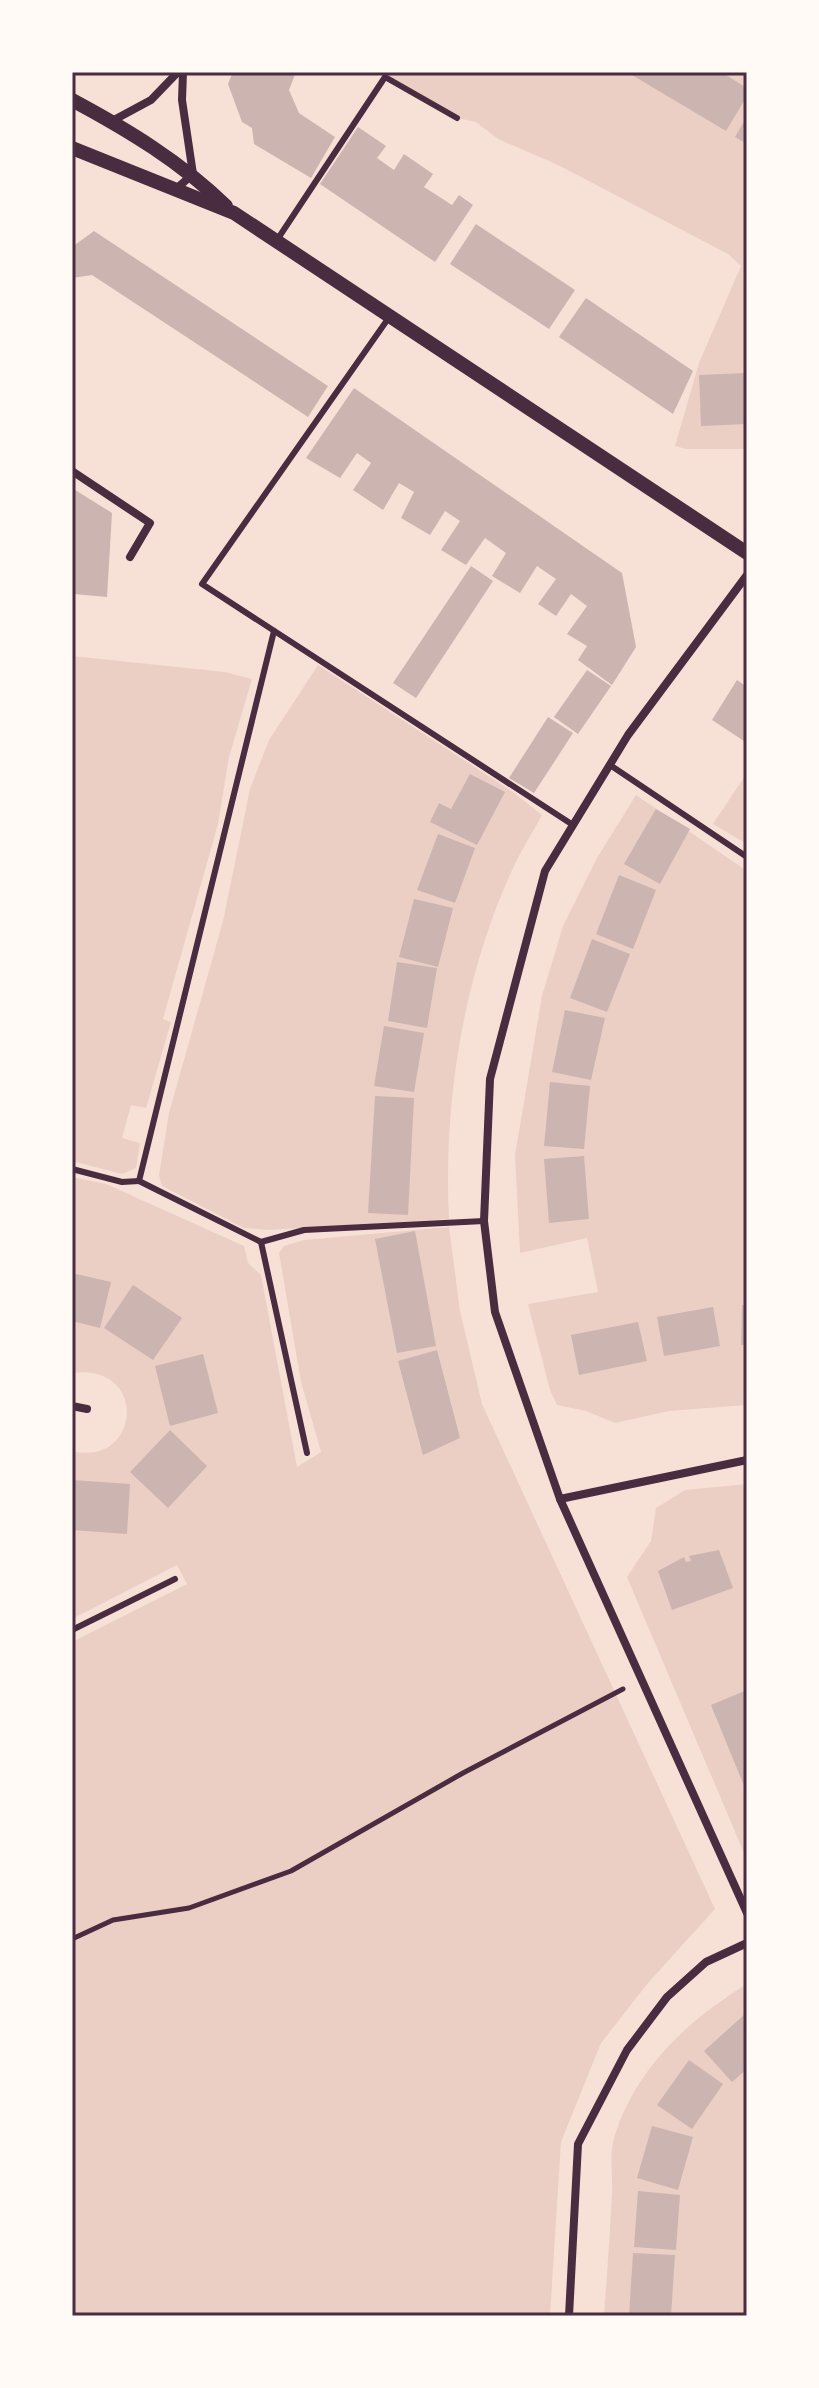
<svg xmlns="http://www.w3.org/2000/svg" width="819" height="2388" font-family="'PT Sans Narrow',sans-serif">
<rect width="100%" height="100%" fill="#f7e1d7"/>
<g fill="#ebcfc5">
<path d="M384 72H747V449H686L675 446 699 363 741 266 728 254 558 165 498 139 476 122 457 118 385 77Z"/>
<path d="M72 656 225 672 252 679 229 757 218 824 163 1019 171 1022 146 1108 131 1105 122 1138 140 1143 136 1168 122 1174 72 1161Z"/>
<path d="M318 665 513 792 542 815C533 832 523 847 515 864 464 971 443 1101 449 1219L269 1230 244 1228 162 1186 159 1175 169 1113 223 921 250 789 269 740Z"/>
<path d="M747 773V844L713 824Z"/>
<path d="M636 795 747 871V1405L669 1411 615 1423 586 1411 557 1405 550 1390 528 1304 598 1292 587 1238 520 1253 515 1155 542 996 563 926 597 858Z"/>
<path d="M72 1177 106 1184 244 1246 248 1263 261 1275 297 1467 321 1452 301 1382 279 1253 284 1246 304 1240 449 1227 460 1311 482 1404 715 1909 648 1983 601 2043 561 2142 550 2316H72V1642L187 1584 177 1565 72 1619V1451C140 1468 150 1363 72 1373Z"/>
<path d="M747 1484V1860L627 1577 651 1541 656 1508 685 1490Z"/>
<path d="M747 1984V2316H604C607 2275 610 2234 612 2193 613 2176 609 2155 614 2138 635 2069 688 2020 747 1984Z"/>
</g>
<g fill="#ccb4b1">
<path d="M233 72H296L289 90 299 113 335 137 311 178 254 144 252 128 242 122 228 84Z"/>
<path d="M627 72H721L747 88V96L726 131Z"/>
<path d="M747 116V144L735 137Z"/>
<path d="M358 127 386 146 377 158 394 170 404 154 433 174 424 187 452 205 459 195 473 205 435 262 320 184Z"/>
<path d="M476 224 575 290 549 329 450 264Z"/>
<path d="M94 231 328 386 308 417 92 275 72 278V247Z"/>
<path d="M586 298 693 371 673 414 559 337Z"/>
<path d="M747 373V424L701 426 699 375Z"/>
<path d="M354 388 622 573 636 647 612 685 578 660 587 646 567 634 587 606 571 594 556 616 538 604 556 579 537 566 520 593 492 576 506 553 485 538 466 565 441 550 460 521 445 511 430 535 401 518 414 492 399 483 383 510 353 490 371 463 357 453 340 478 306 458Z"/>
<path d="M72 488 112 513 107 597 74 594Z"/>
<path d="M471 566 493 581 416 698 393 683Z"/>
<path d="M587 670 611 686 578 734 554 717Z"/>
<path d="M737 680 747 687 744 741 712 720Z"/>
<path d="M548 717 573 733 534 793 509 778Z"/>
<path d="M470 774 505 792 477 845 430 822 439 803 451 809Z"/>
<path d="M656 809 690 829 660 884 624 864Z"/>
<path d="M438 834 475 848 455 903 417 890Z"/>
<path d="M619 875 656 890 633 949 596 934Z"/>
<path d="M414 899 453 908 438 967 399 957Z"/>
<path d="M592 939 630 954 607 1012 570 998Z"/>
<path d="M397 962 437 968 427 1028 388 1021Z"/>
<path d="M565 1010 605 1018 591 1080 552 1072Z"/>
<path d="M384 1026 424 1033 414 1092 374 1086Z"/>
<path d="M550 1082 590 1086 584 1149 544 1146Z"/>
<path d="M375 1096 414 1098 408 1215 368 1213Z"/>
<path d="M584 1156 589 1219 549 1223 544 1159Z"/>
<path d="M415 1231 436 1346 397 1353 375 1239Z"/>
<path d="M72 1273 111 1282 100 1328 72 1321Z"/>
<path d="M133 1285 182 1318 153 1360 104 1328Z"/>
<path d="M742 1305H747V1345H741Z"/>
<path d="M713 1307 720 1346 664 1356 657 1317Z"/>
<path d="M638 1322 647 1361 579 1375 571 1335Z"/>
<path d="M437 1350 460 1438 423 1455 398 1361Z"/>
<path d="M203 1354 218 1413 170 1426 155 1366Z"/>
<path d="M170 1430 207 1466 168 1508 130 1472Z"/>
<path d="M73 1480 130 1484 127 1534 72 1530Z"/>
<path d="M719 1550 733 1588 672 1610 658 1571 684 1557 686 1562 691 1561 689 1556Z"/>
<path d="M747 1690V1793L711 1705Z"/>
<path d="M745 2014 747 2069 732 2082 704 2051Z"/>
<path d="M689 2060 723 2084 692 2129 657 2105Z"/>
<path d="M652 2126 693 2137 678 2190 637 2178Z"/>
<path d="M638 2191 680 2195 676 2250 634 2247Z"/>
<path d="M633 2253 675 2255 671 2316H629Z"/>
</g>
<g fill="none" stroke-linecap="round" stroke-linejoin="round">
<path stroke="#4a2c40" stroke-width="5" d="M72 1939 113 1920 189 1908 291 1871 463 1773 623 1689"/>
<g stroke="#4a2c40" stroke-width="6">
<path d="M277 240 385 77 457 118"/>
<path d="M390 316 202 584 573 825"/>
<path d="M274 631 139 1181 261 1242 304 1230 484 1221"/>
<path d="M610 765 747 857"/>
<path d="M72 1169 122 1182 139 1181"/>
<path d="M261 1242 307 1453"/>
<path d="M72 1630 175 1579"/>
</g>
<g stroke="#4a2c40" stroke-width="8">
<path d="M112 121 151 100 178 72"/>
<path d="M176 189 193 174 182 100 183 72"/>
<path d="M72 471 150 523 130 557"/>
<path d="M747 575 628 735 545 871 490 1079 484 1221 495 1312 560 1499 747 1913"/>
<path d="M72 1406 87 1409"/>
<path d="M560 1499 747 1460"/>
<path d="M569 2316 578 2144 627 2050 667 1997 706 1962 747 1943"/>
</g>
<g stroke="#4a2c40" stroke-width="14">
<path d="M72 100C128 130 181 162 226 206"/>
<path d="M72 148 234 213 747 553"/>
</g>
</g>
<rect width="819" height="2388" fill="none" stroke="#fffaf5" stroke-width="148"/>
<rect x="74" y="74" width="671" height="2240" fill="none" stroke="#4a2c40" stroke-width="3"/>
</svg>
